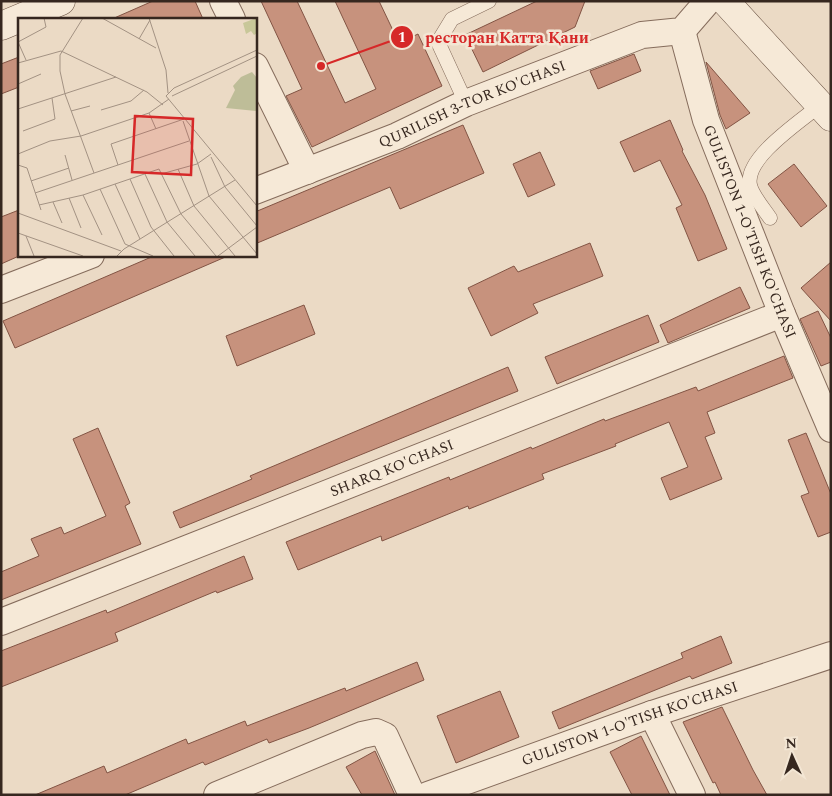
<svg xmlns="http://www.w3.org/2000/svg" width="832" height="796" font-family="Spectral,serif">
<rect width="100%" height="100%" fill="#ebdac5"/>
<g fill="#c7927d" stroke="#825444">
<path d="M153 1H195L203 19H112Z"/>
<path d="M261 1H297L345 103 376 89 335 1H379L399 43 418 34 442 86 312 147 286 96 302 89Z"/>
<path d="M537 1H585L575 27 483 72 465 35Z"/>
<path d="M634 54 641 71 598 89 590 71Z"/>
<path d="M19 57V87L1 94V64Z"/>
<path d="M706 62 750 113 726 129 720 115Z"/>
<path d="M670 120 683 150 682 151 705 195 727 249 698 261 676 208 682 205 660 160 634 172 620 142Z"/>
<path d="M463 125 484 173 400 209 390 187 255 244V212Z"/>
<path d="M540 152 555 185 528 197 513 164Z"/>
<path d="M794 164 827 206 801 227 768 184Z"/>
<path d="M19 210V256L1 264V217Z"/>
<path d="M590 243 603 276 533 304 538 313 491 336 468 288 514 266 518 272Z"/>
<path d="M156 255H230L15 348 3 321Z"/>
<path d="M831 262V321L801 288Z"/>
<path d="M740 287 750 308 668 343 660 325Z"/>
<path d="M304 305 315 334 237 366 226 336Z"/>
<path d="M818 311 831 338V362L821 366 800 319Z"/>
<path d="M648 315 659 342 557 384 545 357Z"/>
<path d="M784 356 793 378 707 412 715 433 705 437 722 479 670 500 661 478 688 467 669 422 615 444 616 446 542 474 544 479 469 509 468 506 382 541 381 536 298 570 286 542 449 477 450 480 531 447 532 449 604 419 605 421 696 387 698 391Z"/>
<path d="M508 367 518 391 180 528 173 512 252 479 250 476Z"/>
<path d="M98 428 130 503 125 506 141 544 1 600V572L39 556 31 539 61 527 64 534 106 516 73 439Z"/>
<path d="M806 433 831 494V532L818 537 801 496 809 493 788 440Z"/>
<path d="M244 556 253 579 217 593 216 591 115 633 118 641 1 687V651L106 610 107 613Z"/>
<path d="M721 636 732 663 692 679 690 676 559 729 552 712 683 658 681 653Z"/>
<path d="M417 662 424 680 309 728 269 743 267 739 205 765 203 762 125 795H35L104 766 107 773 186 739 188 744 245 721 247 726 345 688 346 691Z"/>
<path d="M500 691 519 737 456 763 437 716Z"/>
<path d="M722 707 753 770 767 795H721L715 782 713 783 683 722Z"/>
<path d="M641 736 670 795H632L610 752Z"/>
<path d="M375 751 395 795H362L346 767Z"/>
</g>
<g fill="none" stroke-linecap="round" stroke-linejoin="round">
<g stroke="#856c5c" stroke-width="15">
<g id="lane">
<path d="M466 103 438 42 452 19 489 1"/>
<path d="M770 218C764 209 752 195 750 185 744 158 801 121 820 105"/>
</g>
</g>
<g stroke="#856c5c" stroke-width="28">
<g id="street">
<path d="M223 1 232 19"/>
<path id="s1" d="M682 31 706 120 782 314 831 429"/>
<path d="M255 66 307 171"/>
<path id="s2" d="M255 191 397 136 466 103 642 35 682 31 708 1"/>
<path d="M1 290 91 255"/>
<path id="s3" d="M1 622 782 314"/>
<path d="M652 714 692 795"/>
<path d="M217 795 362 735 376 732 385 736 412 795"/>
<path id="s4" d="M428 795 652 714 831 655"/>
</g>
</g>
<g stroke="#664e3f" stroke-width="29">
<g id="secondary">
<path d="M725 1 831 117"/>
<path d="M1 26 61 1"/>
</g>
</g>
<use href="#lane" stroke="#f6e9d7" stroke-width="14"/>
<use href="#street" stroke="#f6e9d7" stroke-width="26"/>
<use href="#secondary" stroke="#f6e9d7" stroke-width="28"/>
</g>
<g text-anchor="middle" stroke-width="5" stroke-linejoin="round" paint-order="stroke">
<g font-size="15" fill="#36271f" stroke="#f3e6d4">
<text dy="5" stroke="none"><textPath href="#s2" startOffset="234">QURILISH 3-TOR KO'CHASI</textPath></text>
<text dy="5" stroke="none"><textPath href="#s1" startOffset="212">GULISTON 1-O'TISH KO'CHASI</textPath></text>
<text dy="5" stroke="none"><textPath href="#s3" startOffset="420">SHARQ KO'CHASI</textPath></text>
<text dy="5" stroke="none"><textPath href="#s4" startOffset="214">GULISTON 1-O'TISH KO'CHASI</textPath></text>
</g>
</g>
<g transform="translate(18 18)">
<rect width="239" height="239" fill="#ebdac5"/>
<path d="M239 0V15L236 17 233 13 228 16 225 5Z" fill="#c8c799"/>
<path d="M234 54 239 60V93L208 90 217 72 215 68 223 59Z" fill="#bebd98"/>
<path fill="none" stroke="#a39283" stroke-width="1" d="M65 0 42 37V53L47 76 76 155M84 0 138 30M131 0 148 52 150 75M121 21 132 2M0 24 28 9 26 0M0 24 8 42M239 32 156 70 148 78 239 188M0 45 43 33 129 74 145 87M0 66 23 56M154 78 239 38M0 91 98 59M83 92 113 83 126 72M53 93 72 88M131 95 138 111M165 103 191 178 239 236M5 113 37 101 34 80M0 136 32 123 63 118 131 95 151 81M47 137 54 162M193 139 207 169 239 208M0 147 9 150 23 192M100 147 93 126 166 101M160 151 176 188 217 238M127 156 149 204 177 238M143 156 179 146 193 136M112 161 133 209 156 238M13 163 51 150M97 166 122 221M82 171 107 226 135 238M17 175 171 123M65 177 84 217M51 180 63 210M35 184 44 205M21 187 65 177 141 151 163 196 198 238M0 195 103 233M0 215 65 238M8 218 16 238M99 238 106 231 217 162M200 238 239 209"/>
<path fill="#d62828" fill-opacity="0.15" stroke="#d62828" stroke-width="2.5" d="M117 98 175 101 173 157 114 154Z"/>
<rect width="239" height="239" fill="none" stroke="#36271f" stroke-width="2.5"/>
</g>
<path fill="none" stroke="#d62828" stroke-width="2" d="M321 66L402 37"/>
<g fill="#d62828" stroke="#f3e6d4" stroke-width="2">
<circle cx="321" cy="66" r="5"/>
<circle cx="402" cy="37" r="12"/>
</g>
<g font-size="15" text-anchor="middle" font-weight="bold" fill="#fff">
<text x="402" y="42">1</text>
</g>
<g font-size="16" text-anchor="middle" font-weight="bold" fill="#d62828" stroke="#f3e6d4" stroke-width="5" stroke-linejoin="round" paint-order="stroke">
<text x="507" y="43">ресторан Катта Қани</text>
</g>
<rect width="832" height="796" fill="none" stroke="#36271f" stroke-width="5"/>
<g transform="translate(792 756) rotate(357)" stroke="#f3e6d4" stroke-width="4" paint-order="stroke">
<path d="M0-4L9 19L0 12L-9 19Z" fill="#36271f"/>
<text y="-8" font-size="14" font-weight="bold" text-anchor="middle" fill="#36271f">N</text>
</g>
</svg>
